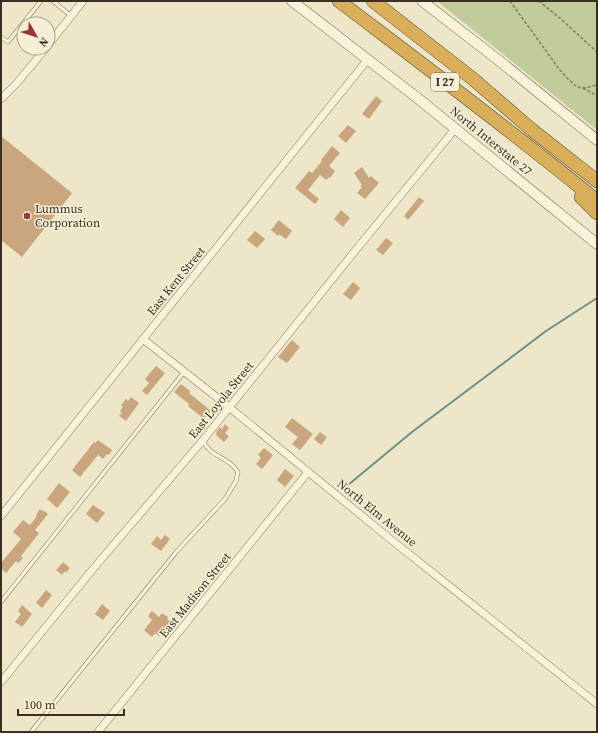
<svg xmlns="http://www.w3.org/2000/svg" width="598" height="733" font-family="'Source Serif 4',serif">
<rect width="100%" height="100%" fill="#ede6c8"/>
<path fill="#c1cb9c" d="M437 1H597V130Z"/>
<g fill="none" stroke-linecap="round" stroke-linejoin="round">
<path stroke="#6f908b" stroke-width="2" d="M342 490 412 432 546 331 597 298"/>
</g>
<g fill="#caa67f">
<path d="M376 96 382 101 369 119 362 114Z"/>
<path d="M348 125 356 131 346 143 338 136Z"/>
<path d="M1 136 72 193 22 257 1 240Z"/>
<path d="M332 146 340 153 329 166 335 171 330 178 329 177 326 180 320 175 308 190 319 199 315 204 295 188 309 171 312 173 322 161 321 160Z"/>
<path d="M362 167 369 178 371 176 379 183 365 199 357 193 362 187 360 186 362 185 354 173Z"/>
<path d="M419 197 424 201 408 220 404 216Z"/>
<path d="M341 210 350 218 343 227 334 219Z"/>
<path d="M279 220 292 231 286 239 279 234 278 236 271 230Z"/>
<path d="M255 231 265 239 257 248 247 240Z"/>
<path d="M386 238 393 243 383 255 376 250Z"/>
<path d="M353 282 360 288 351 300 343 294Z"/>
<path d="M292 340 300 347 287 363 278 357Z"/>
<path d="M156 366 165 373 147 395 142 391 149 383 145 379Z"/>
<path d="M181 384 190 391 189 393 211 411 204 419 188 406 189 404 174 392Z"/>
<path d="M131 397 139 403 126 421 119 416 122 413 120 411 123 407 121 405 126 399 128 401Z"/>
<path d="M292 418 313 434 300 450 292 444 298 437 285 427Z"/>
<path d="M225 424 229 428 225 433 229 436 224 442 216 435 217 433 216 432 220 427 222 429Z"/>
<path d="M320 432 327 437 321 445 314 439Z"/>
<path d="M98 440 112 450 109 455 107 454 103 459 98 455 80 477 72 470 94 442 95 443Z"/>
<path d="M264 448 273 455 262 469 256 464 261 458 258 455Z"/>
<path d="M285 469 294 476 285 487 277 480Z"/>
<path d="M59 483 70 492 57 508 47 499Z"/>
<path d="M93 505 105 513 97 523 86 514Z"/>
<path d="M40 509 42 511V510L48 514 35 530 39 533 21 556 23 558 18 563 16 561 6 573 1 568V563L21 539 13 532 23 520 30 525 37 516 36 515Z"/>
<path d="M165 535 170 539 161 551 151 544 157 536 161 540Z"/>
<path d="M63 562 70 568 66 573 65 571 62 575 56 570Z"/>
<path d="M46 590 52 595 42 608 36 603Z"/>
<path d="M102 604 110 611 103 620 95 614Z"/>
<path d="M22 605 32 614 22 627 15 622 21 614 18 611Z"/>
<path d="M152 611 159 617 162 613 168 617 167 619 173 623 167 630 165 628 159 636 155 633 152 637 144 630 152 620 148 616Z"/>
</g>
<g fill="none" stroke-linecap="round" stroke-linejoin="round">
<g stroke="#89795d" stroke-width="4.5">
<g id="service">
<path d="M53 1 71 16"/>
<path d="M1 37 8 42 41 1"/>
<path d="M1 602 184 372"/>
<path d="M31 732 177 551 225 499 236 481 238 472C235 468 232 464 228 462 218 455 209 453 203 441"/>
</g>
</g>
<g stroke="#89795d" stroke-width="8">
<g id="minor">
<path d="M48 45 83 1"/>
<path d="M1 99 17 83 46 48"/>
<path d="M143 339 229 407 389 538 453 589 597 704"/>
<path d="M1 516 368 59"/>
<path d="M1 682 93 569 203 440 355 251 455 129"/>
<path d="M98 732 308 472"/>
</g>
</g>
<g stroke="#6b5a40" stroke-width="11">
<g id="secondary">
<path d="M292 1 420 100 597 244"/>
<path d="M422 1 497 59 597 140"/>
</g>
</g>
<g stroke="#574731" stroke-width="14">
<g id="motorway">
<path d="M339 1C426 67 513 132 597 201"/>
<path d="M373 1 473 79 532 130 597 181"/>
<path d="M581 197 597 213"/>
</g>
</g>
<g stroke="#89795d" stroke-width="1.5" stroke-dasharray="3 2" stroke-linecap="butt">
<path d="M510 1 559 69C564 74 574 87 581 88 586 88 592 86 597 85"/>
<path d="M539 1 561 19 597 52"/>
<path d="M583 88 597 96"/>
</g>
<use href="#service" stroke="#f8f2db" stroke-width="3.5"/>
<use href="#minor" stroke="#f8f2db" stroke-width="7"/>
<use href="#secondary" stroke="#f8f2db" stroke-width="10"/>
<use href="#motorway" stroke="#d9af5c" stroke-width="13"/>
</g>
<circle fill="#96392f" stroke="#f5efd7" stroke-width="1.5" cx="27" cy="216" r="4"/>
<g text-anchor="middle" stroke-width="3" stroke-linejoin="round" paint-order="stroke">
<rect fill="#f5efd7" stroke="#726957" stroke-width="1" x="431" y="73" width="28" height="18" rx="3"/>
<g font-size="11" font-weight="bold" fill="#3a2f20">
<text x="445" y="86">I 27</text>
</g>
<g font-size="12" fill="#3a2f20" stroke="#f5efd7">
<text transform="translate(491 141) rotate(39)" y="4">North Interstate 27</text>
<text transform="translate(176 281) rotate(-51)" y="4">East Kent Street</text>
<text transform="translate(221 400) rotate(-51)" y="4">East Loyola Street</text>
<text transform="translate(377 513) rotate(39)" y="4">North Elm Avenue</text>
<text transform="translate(195 595) rotate(-51)" y="4">East Madison Street</text>
</g>
<g font-size="12" fill="#3a2f20" stroke="#f5efd7" text-anchor="start">
<text x="35" y="213">Lummus<tspan x="35" dy="14">Corporation</tspan></text>
</g>
</g>
<rect width="598" height="733" fill="none" stroke="#3a2f20" stroke-width="4"/>
<g transform="translate(36 36) rotate(129)"><circle r="19" fill="#f5efd7" stroke="#aaa28e"/>
<path d="M0-3L7 15L0 10L-7 15Z" fill="#96392f"/>
<text y="-6" font-size="11" font-weight="bold" text-anchor="middle" fill="#3a2f20">N</text>
</g>
<path d="M18 709v6h106v-6" fill="none" stroke="#3a2f20" stroke-width="2"/>
<text x="24" y="709" font-size="12" fill="#3a2f20" stroke="#f5efd7" stroke-width="3" paint-order="stroke">100 m</text>
</svg>
